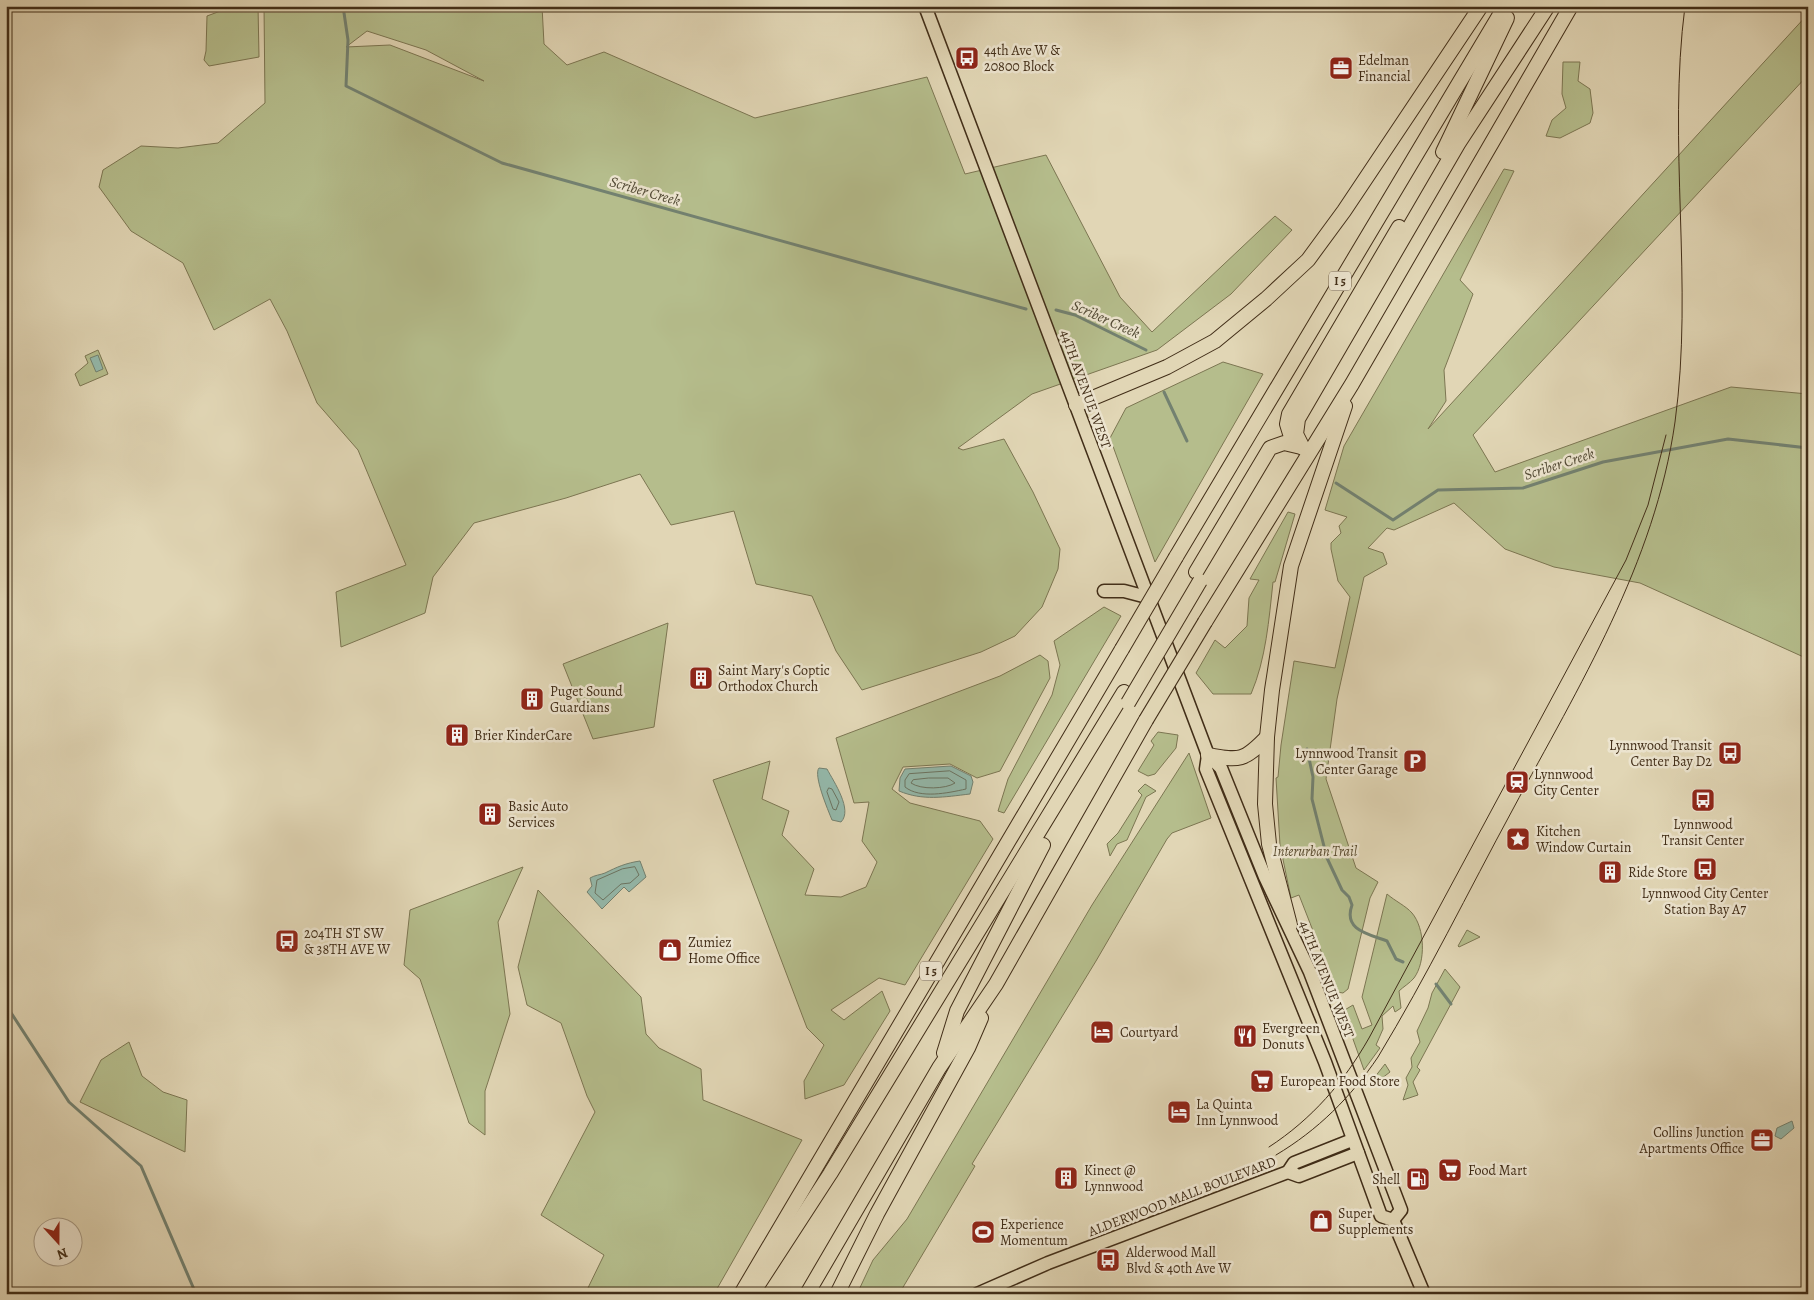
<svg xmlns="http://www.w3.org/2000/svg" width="1814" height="1300" font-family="Alegreya,serif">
<rect width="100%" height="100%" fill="#e1d6b5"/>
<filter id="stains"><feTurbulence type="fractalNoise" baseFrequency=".004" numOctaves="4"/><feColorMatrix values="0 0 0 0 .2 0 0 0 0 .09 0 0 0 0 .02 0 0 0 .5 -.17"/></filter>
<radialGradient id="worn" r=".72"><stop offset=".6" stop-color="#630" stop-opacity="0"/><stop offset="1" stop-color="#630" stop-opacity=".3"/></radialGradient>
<g fill="#b5bd8c" stroke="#7c7652" fill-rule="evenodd">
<path d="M234 6H258L259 57 209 66 204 60 206 51 207 16Z"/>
<path d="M264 6H542L544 44 567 65 604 52 755 118 927 77 965 174 1046 155 1120 297 1152 332 1275 216 1292 230 1231 294 1157 350 1032 394 958 448 963 450 1004 439 1033 492 1060 549 1058 569 1042 607 1015 636 981 652 862 690 836 651 812 596 756 584 734 511 671 525 640 474 566 498 474 523 433 577 425 613 341 647 336 592 406 565 358 450 317 403 287 331 270 299 214 330 183 263 131 231 99 187 103 170 141 146 178 148 218 143 265 103ZM367 31 426 50 484 81 390 45 346 47Z"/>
<path d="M1808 14V75L1473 435 1495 472 1731 387 1808 394V659L1640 583 1554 567 1505 549 1454 503 1394 530 1387 528 1368 548 1383 553 1387 564 1364 577 1337 699 1326 779 1356 868 1378 882 1370 898 1348 989 1343 993 1337 992 1299 895 1291 898 1280 845 1276 778 1278 777 1281 745 1294 661 1335 668 1350 597 1338 581 1331 549V543L1341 533 1339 526 1347 517 1325 510 1344 446 1504 169 1514 171 1460 280 1473 294 1444 370 1446 401 1428 429Z"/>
<path d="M1563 62H1580L1578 81 1590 89 1593 113 1590 123 1560 138 1546 136 1552 120 1566 108 1562 94Z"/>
<path d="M98 350 108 374 80 386 75 374 88 363 85 356Z"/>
<path d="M1223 362 1263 374 1155 562 1110 438 1126 408Z"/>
<path d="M1288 512 1295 514 1275 582H1273C1269 619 1266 659 1251 694H1213L1196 673 1215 640 1225 648 1247 626 1249 598 1259 580 1250 579Z"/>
<path d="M1104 607 1121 616 1004 813 998 811 1008 779 1052 695 1060 665 1054 641Z"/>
<path d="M668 623 654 727 593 739 563 664Z"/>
<path d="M1040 655 1048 661 1050 678 1000 771 977 778 950 764 903 767 892 789 910 803 980 821 993 839 905 985 879 978 831 1010 844 1020 882 991 890 1011 844 1085 805 1099 804 1081 824 1045 807 1028 713 780 770 761 762 799 789 811 782 835 814 869 805 895 841 897 866 887 877 862 862 841 869 802 854 803 836 738 1000 676Z"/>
<path d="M1158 732 1178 735 1176 748 1155 774 1148 776 1138 771 1154 745 1151 741Z"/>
<path d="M1189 753 1211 818 1172 833 1167 839 1096 961 972 1164 975 1166 899 1294H857L873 1260 907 1219 1092 905Z"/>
<path d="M1145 784 1156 791 1146 797 1127 840 1117 844 1110 856 1107 844 1118 833 1142 795 1138 791Z"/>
<path d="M523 867 498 922 510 1014 485 1091V1135L469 1123 420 979 404 965 410 910Z"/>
<path d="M538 890 641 997 646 1034 659 1048 701 1069 703 1100 802 1140 714 1294H585L604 1255 541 1215 595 1112 587 1096 561 1023 527 1005 518 967Z"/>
<path d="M1387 894C1395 901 1406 906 1412 913 1425 928 1426 962 1414 978 1410 983 1403 987 1399 991L1401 1008 1395 1012 1393 1006 1382 1016 1383 1029 1376 1045 1380 1048 1364 1070 1343 1011 1353 1005 1362 1029 1372 1025 1362 997Z"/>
<path d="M1467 930 1480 937 1459 947 1458 946Z"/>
<path d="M1445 969 1460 987 1417 1067 1420 1070 1413 1082 1418 1095 1403 1100 1408 1085 1406 1078 1412 1067 1411 1058 1420 1042 1417 1031 1428 1008 1432 993Z"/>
<path d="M129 1042 142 1076 163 1092 187 1100 185 1152 80 1102 101 1060Z"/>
<path d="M1385 1064 1390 1072 1373 1085 1371 1082Z"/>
</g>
<g fill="#94b9ab" stroke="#738170">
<path d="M98 355 103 369 96 372 90 358Z"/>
<path d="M951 766 971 776 973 782 970 794C944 797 923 801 899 791L900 778 905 769Z"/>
<path d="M819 768 827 769C834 782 853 810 841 822L832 820C828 810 813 775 819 768Z"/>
<path d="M640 861 646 877 629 892 624 887 602 909 587 892 592 886 590 878C595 875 600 875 605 873 617 867 626 863 640 861Z"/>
<path d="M1792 1121 1794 1128 1781 1139 1775 1136 1777 1128Z"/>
</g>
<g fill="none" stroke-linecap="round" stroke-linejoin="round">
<g stroke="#6b7462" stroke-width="1">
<path d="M950 771 966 780V789C948 793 920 799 905 787V780L909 774Z"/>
<path d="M929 778H948L955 783C946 789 921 790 911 783L913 780Z"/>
<path d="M829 788 832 789 839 802 836 810 833 809 827 792Z"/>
<path d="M635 867 639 875 630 883 621 884 603 900 595 893 597 880 622 869Z"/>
</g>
<g stroke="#738170" stroke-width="3">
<path d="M343 6 348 40 346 86 502 163 1026 309"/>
<path d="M1056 310 1075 315 1146 350"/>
<path d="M1164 392 1187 441"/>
<path d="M1336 483 1393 520 1438 490 1523 488 1603 462 1728 439 1808 448"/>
<path d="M1307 749 1313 777 1312 799 1327 858 1342 890 1349 897 1352 905C1343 930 1368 934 1387 941L1396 959 1403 962"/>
<path d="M1436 984 1451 1004"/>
<path d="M6 1005 69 1102 141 1166 196 1294"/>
</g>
<g stroke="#422e18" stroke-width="15">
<g id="major">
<path d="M925 6 1208 755 1221 768 1265 877 1310 972 1401 1210 1393 1220"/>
<path d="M1104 591H1124L1147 597"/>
<path d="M1208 755 1206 769 1325 1062 1381 1216 1393 1220 1424 1294"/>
<path d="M1288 1172 1299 1176 1358 1153"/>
<path d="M977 1294 1048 1263 1288 1172 1294 1163 1352 1140"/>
</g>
</g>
<g stroke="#422e18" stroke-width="16">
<g id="highway">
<path d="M1443 152 1507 18"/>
<path d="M1076 405 1167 367 1215 341 1266 299 1308 260 1344 211 1481 6"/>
<path d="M1291 437 1287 424 1289 414 1399 227"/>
<path d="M1303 448 1296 434 1298 419 1458 144 1548 6"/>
<path d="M1176 557 1505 6"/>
<path d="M1196 572 1270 448 1284 443 1301 447"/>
<path d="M1205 622 1352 384 1571 6"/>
<path d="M1208 755C1240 761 1244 761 1267 737"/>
<path d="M1290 925 1269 844 1265 804 1267 737 1272 690 1291 566 1345 406"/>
<path d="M944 1053 957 1011 1043 845"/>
<path d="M741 1294 1122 649"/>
<path d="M752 1294 830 1174 1124 692"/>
<path d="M807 1294 939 1068 996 984 1146 720"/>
<path d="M837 1294 877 1214 968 1048 981 1018"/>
</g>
</g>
<use href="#major" stroke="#e1d6b5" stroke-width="12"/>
<use href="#highway" stroke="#e1d6b5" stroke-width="14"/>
<g stroke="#422e18" stroke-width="1">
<path d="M1269 1147C1312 1119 1344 1082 1369 1038L1626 560 1648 505 1666 435"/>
<path d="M1276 1155C1318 1130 1351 1097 1378 1057 1427 976 1468 892 1513 809 1579 686 1655 563 1675 422 1694 284 1667 144 1685 6"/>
</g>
<g stroke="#422e18" stroke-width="16" stroke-linecap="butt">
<g id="highway-bridge">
<path d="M1122 649 1176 557"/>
<path d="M1128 703 1200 581"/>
<path d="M1146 720 1205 622"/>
</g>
</g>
<use href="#highway-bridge" stroke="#e1d6b5" stroke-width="14"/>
</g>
<defs>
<g id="bus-square" transform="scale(1.25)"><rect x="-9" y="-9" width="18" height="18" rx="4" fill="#8f2418" stroke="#ece4cf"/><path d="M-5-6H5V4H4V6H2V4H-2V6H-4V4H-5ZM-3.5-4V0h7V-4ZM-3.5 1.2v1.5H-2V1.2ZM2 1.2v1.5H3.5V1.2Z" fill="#fff"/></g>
<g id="office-square" transform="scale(1.25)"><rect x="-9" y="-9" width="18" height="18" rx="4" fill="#8f2418" stroke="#ece4cf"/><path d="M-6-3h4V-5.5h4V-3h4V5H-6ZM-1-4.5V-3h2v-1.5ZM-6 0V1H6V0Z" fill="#fff"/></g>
<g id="building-square" transform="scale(1.25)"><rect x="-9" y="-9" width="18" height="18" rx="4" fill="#8f2418" stroke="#ece4cf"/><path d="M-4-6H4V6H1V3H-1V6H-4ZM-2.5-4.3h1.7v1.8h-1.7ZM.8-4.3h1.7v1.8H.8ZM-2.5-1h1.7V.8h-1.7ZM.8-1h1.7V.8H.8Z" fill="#fff"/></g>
<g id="parking-square" transform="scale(1.25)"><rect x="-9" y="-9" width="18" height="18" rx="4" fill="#8f2418" stroke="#ece4cf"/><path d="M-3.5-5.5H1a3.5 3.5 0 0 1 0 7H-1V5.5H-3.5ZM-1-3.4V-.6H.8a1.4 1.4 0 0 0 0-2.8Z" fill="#fff"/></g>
<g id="station-square" transform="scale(1.25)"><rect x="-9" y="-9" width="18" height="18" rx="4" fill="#8f2418" stroke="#ece4cf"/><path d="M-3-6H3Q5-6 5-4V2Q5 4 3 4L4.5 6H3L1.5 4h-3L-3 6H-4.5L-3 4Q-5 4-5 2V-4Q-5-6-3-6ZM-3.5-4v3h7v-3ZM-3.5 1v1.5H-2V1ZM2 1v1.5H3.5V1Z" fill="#fff"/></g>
<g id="sight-square" transform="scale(1.25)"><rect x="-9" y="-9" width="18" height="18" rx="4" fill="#8f2418" stroke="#ece4cf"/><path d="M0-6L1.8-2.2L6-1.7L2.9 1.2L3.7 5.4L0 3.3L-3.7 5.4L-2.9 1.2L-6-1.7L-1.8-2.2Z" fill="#fff"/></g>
<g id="shop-square" transform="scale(1.25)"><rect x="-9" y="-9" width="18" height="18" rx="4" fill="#8f2418" stroke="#ece4cf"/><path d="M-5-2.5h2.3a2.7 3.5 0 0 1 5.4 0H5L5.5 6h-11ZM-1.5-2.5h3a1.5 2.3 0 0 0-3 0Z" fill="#fff"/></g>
<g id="hotel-square" transform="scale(1.25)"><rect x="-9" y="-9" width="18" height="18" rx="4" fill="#8f2418" stroke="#ece4cf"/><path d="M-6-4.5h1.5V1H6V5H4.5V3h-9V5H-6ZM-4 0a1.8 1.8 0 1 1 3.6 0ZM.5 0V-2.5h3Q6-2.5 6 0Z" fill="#fff"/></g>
<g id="restaurant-square" transform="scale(1.25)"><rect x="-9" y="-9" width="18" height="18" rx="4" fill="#8f2418" stroke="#ece4cf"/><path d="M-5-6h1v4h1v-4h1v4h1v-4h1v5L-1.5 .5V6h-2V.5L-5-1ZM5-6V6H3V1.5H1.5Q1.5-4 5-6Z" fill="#fff"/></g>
<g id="supermarket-square" transform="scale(1.25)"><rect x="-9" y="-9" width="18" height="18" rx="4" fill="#8f2418" stroke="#ece4cf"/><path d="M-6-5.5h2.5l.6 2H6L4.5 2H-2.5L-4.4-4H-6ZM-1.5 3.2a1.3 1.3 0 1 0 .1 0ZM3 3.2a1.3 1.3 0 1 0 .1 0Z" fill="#fff"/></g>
<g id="fuel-square" transform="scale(1.25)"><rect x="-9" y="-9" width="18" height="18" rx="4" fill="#8f2418" stroke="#ece4cf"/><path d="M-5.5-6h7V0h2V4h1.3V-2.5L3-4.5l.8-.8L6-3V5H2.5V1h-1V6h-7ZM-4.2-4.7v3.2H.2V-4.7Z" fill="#fff"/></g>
<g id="stadium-square" transform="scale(1.25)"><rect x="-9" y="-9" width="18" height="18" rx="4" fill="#8f2418" stroke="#ece4cf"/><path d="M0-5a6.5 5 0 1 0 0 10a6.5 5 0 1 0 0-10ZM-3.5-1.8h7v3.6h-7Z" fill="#fff"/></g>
</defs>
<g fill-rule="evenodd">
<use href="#bus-square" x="967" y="58"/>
<use href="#office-square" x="1341" y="68"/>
<use href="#building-square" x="701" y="678"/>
<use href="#building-square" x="532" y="699"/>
<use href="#building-square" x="457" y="735"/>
<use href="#bus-square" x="1730" y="753"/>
<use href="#parking-square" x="1415" y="761"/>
<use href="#station-square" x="1517" y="782"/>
<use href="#bus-square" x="1703" y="800"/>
<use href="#building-square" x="490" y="814"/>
<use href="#sight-square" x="1518" y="839"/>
<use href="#bus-square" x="1705" y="869"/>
<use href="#building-square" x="1610" y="872"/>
<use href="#bus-square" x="287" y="941"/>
<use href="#shop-square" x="670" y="950"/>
<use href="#hotel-square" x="1102" y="1032"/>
<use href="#restaurant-square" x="1245" y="1036"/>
<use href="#supermarket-square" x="1262" y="1081"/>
<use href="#hotel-square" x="1179" y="1112"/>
<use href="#office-square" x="1762" y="1140"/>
<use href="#supermarket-square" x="1450" y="1170"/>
<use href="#building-square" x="1066" y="1178"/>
<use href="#fuel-square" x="1418" y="1179"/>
<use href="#shop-square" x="1321" y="1221"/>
<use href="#stadium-square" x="983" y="1232"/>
<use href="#bus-square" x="1108" y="1260"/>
</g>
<g text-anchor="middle" stroke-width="5" stroke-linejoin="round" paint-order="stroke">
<g fill="#ece4cf" stroke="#75654f" stroke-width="1">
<rect x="1329" y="271.5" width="22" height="19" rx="4"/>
<rect x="920" y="961.5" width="22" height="19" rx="4"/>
</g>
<g font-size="12" font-weight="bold" fill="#422e18">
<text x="1340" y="285">I 5</text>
<text x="931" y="975">I 5</text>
</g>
<g font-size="14" fill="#422e18" stroke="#ece4cf" text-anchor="start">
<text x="984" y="55">44th Ave W &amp;<tspan x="984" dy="16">20800 Block</tspan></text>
<text x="1358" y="65">Edelman<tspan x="1358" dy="16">Financial</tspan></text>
<text x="718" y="675">Saint Mary's Coptic<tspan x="718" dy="16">Orthodox Church</tspan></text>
<text x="550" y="696">Puget Sound<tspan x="550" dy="16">Guardians</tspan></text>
<text x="474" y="740">Brier KinderCare</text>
<text x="1712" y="750" text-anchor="end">Lynnwood Transit<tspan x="1712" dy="16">Center Bay D2</tspan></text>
<text x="1398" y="758" text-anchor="end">Lynnwood Transit<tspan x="1398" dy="16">Center Garage</tspan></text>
<text x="1534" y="779">Lynnwood<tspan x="1534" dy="16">City Center</tspan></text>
<text x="508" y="811">Basic Auto<tspan x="508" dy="16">Services</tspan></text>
<text x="1703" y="829" text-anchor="middle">Lynnwood<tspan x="1703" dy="16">Transit Center</tspan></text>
<text x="1536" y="836">Kitchen<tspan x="1536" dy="16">Window Curtain</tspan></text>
<text x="1628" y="877">Ride Store</text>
<text x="1705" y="898" text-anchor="middle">Lynnwood City Center<tspan x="1705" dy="16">Station Bay A7</tspan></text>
<text x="304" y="938">204TH ST SW<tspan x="304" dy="16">&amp; 38TH AVE W</tspan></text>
<text x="688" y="947">Zumiez<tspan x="688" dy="16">Home Office</tspan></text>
<text x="1262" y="1033">Evergreen<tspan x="1262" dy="16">Donuts</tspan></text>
<text x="1120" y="1037">Courtyard</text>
<text x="1280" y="1086">European Food Store</text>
<text x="1196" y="1109">La Quinta<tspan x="1196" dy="16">Inn Lynnwood</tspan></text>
<text x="1744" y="1137" text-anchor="end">Collins Junction<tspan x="1744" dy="16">Apartments Office</tspan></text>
<text x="1084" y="1175">Kinect @<tspan x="1084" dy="16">Lynnwood</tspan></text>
<text x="1468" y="1175">Food Mart</text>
<text x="1400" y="1184" text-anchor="end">Shell</text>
<text x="1338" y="1218">Super<tspan x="1338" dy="16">Supplements</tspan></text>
<text x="1000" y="1229">Experience<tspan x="1000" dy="16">Momentum</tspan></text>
<text x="1126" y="1257">Alderwood Mall<tspan x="1126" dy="16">Blvd &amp; 40th Ave W</tspan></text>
</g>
<g font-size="14" fill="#422e18" stroke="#ece4cf">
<text transform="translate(1086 389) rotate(70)" y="5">44TH AVENUE WEST</text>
<text transform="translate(1327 979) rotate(68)" y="5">44TH AVENUE WEST</text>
<text transform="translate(1182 1196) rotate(-21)" y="5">ALDERWOOD MALL BOULEVARD</text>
</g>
<g font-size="14" font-style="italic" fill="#594b2f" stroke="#ece4cf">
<text x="1315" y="856">Interurban Trail</text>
</g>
<g font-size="15" font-style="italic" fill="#524a35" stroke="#ece4cf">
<text transform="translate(645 191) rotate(16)" y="5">Scriber Creek</text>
<text transform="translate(1106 319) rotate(24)" y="5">Scriber Creek</text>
<text transform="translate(1559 464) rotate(-18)" y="5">Scriber Creek</text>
</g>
</g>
<rect width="1814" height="1300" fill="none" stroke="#e1d6b5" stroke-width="25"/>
<rect x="8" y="8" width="1799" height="1285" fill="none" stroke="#422e18" stroke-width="2.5"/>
<rect x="12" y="12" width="1789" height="1275" fill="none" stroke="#422e18"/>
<g transform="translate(58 1242) rotate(159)"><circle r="24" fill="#ece4cf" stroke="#a89b86"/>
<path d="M0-4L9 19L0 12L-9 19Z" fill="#8f2418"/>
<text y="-8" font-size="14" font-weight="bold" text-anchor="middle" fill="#422e18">N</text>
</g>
<rect width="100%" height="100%" filter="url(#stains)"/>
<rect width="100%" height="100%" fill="url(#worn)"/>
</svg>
